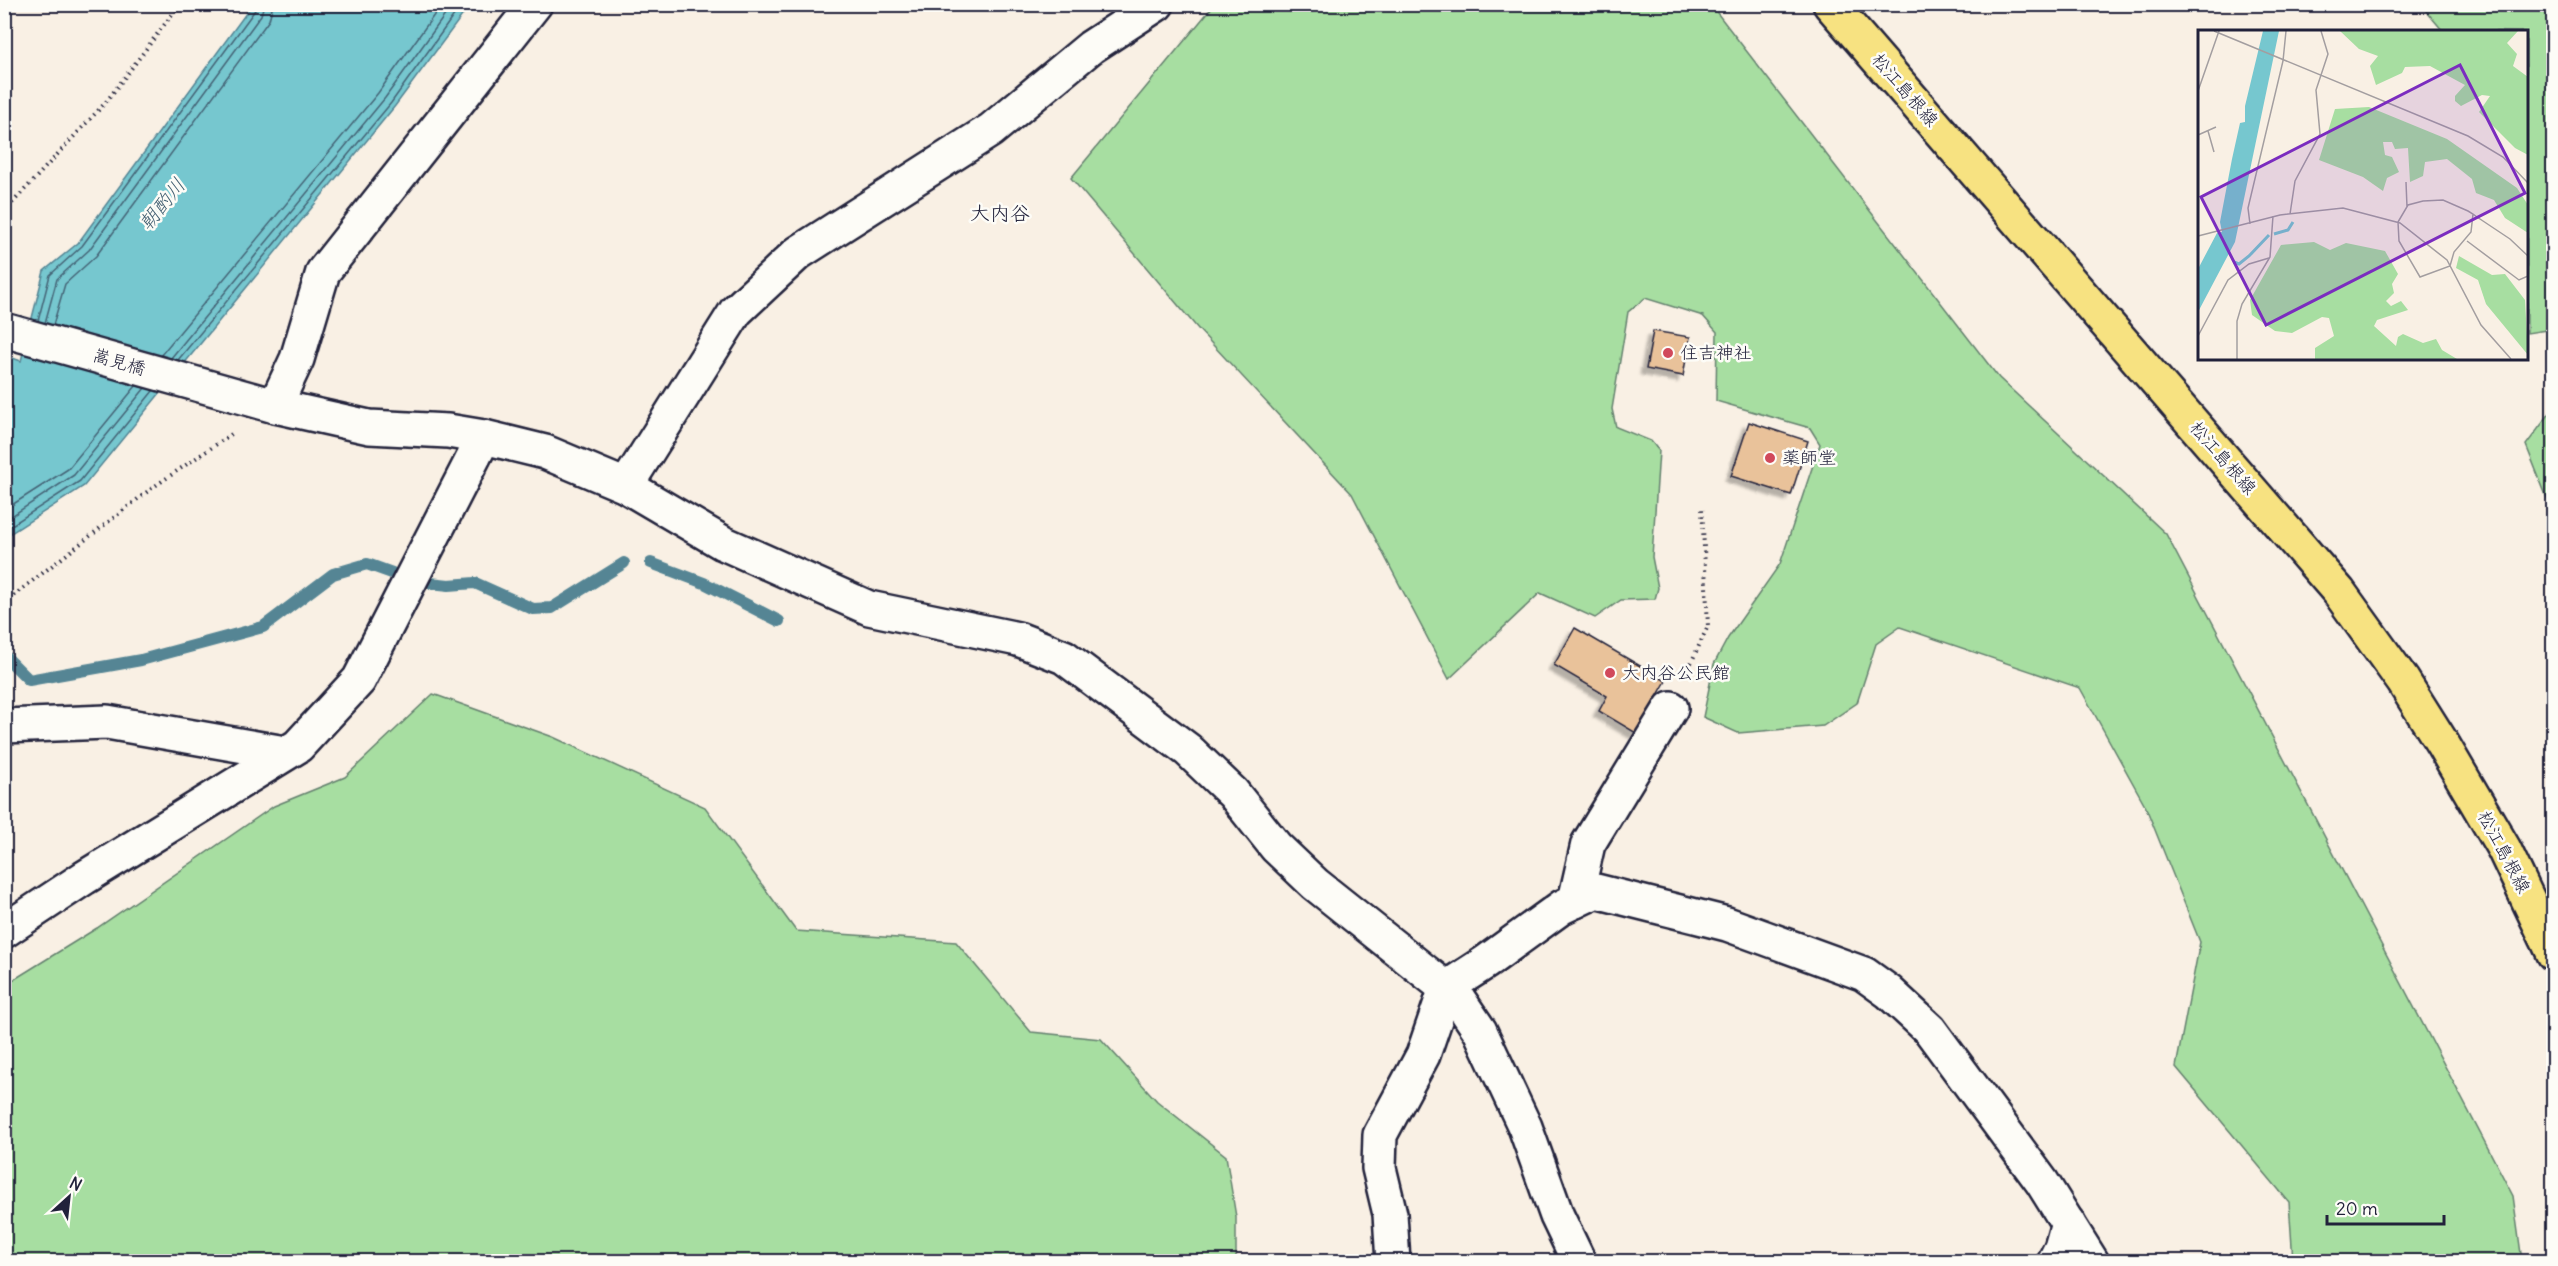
<svg xmlns="http://www.w3.org/2000/svg" width="2558" height="1266" font-family="Delius,'Klee One',sans-serif">
<defs>
<filter id="shadow"><feDropShadow dx="-5.5" dy="5.5" stdDeviation="1.5" flood-color="#0004"/></filter>
</defs>
<rect width="100%" height="100%" fill="#f9f0e4"/>
<filter id="ink" filterUnits="userSpaceOnUse"><feTurbulence type="fractalNoise" baseFrequency=".0167" numOctaves="2"/><feDisplacementMap in="SourceGraphic" scale="12" xChannelSelector="R" yChannelSelector="G"/><feConvolveMatrix kernelMatrix="1 2 1 2 8 2 1 2 1" color-interpolation-filters="sRGB"/></filter>
<g filter="url(#ink)">
<g fill="#a7dea1" stroke="#64806e" stroke-width="1.5">
<path d="M1214 5H1711L1999 378 2166 534 2513 1196 2522 1261H2293L2289 1202 2176 1067 2200 942 2145 805 2080 688 1900 627 1876 644 1857 703 1823 726 1738 733 1703 717 1714 664 1728 638 1780 564 1820 444 1810 428 1716 401 1717 332 1703 316 1645 298 1628 312 1612 409 1616 427 1651 441 1659 451 1652 557 1658 588 1655 599 1621 600 1595 618 1540 593 1449 679 1352 494 1199 330 1071 178Z"/>
<path d="M2421 5H2553V329L2527 333 2526 32 2443 31Z"/>
<path d="M2553 409H2554L2553 513 2526 445Z"/>
<path d="M433 694 553 737 705 807 796 931 956 942 1031 1032 1101 1039 1157 1101 1226 1156 1236 1217V1261H5V985L97 928 274 806 345 777Z"/>
</g>
<path fill="#76c7cf" stroke="#548594" stroke-width="1.5" d="M252 5H470L395 106 84 486 5 537 4 355 21 361 44 271 78 243Z"/>
<g fill="none" stroke-linecap="round" stroke-linejoin="round">
<g stroke="#446476" stroke-width="1.5">
<path d="M38 321 50 275 82 246 255 10 257 4"/>
<path d="M45 323 57 279 89 250 261 15 264 4"/>
<path d="M53 325 65 284 96 256 269 20 273 4"/>
<path d="M161 355 378 93 442 4"/>
<path d="M171 358 385 98 453 4"/>
<path d="M178 360 391 103 462 4"/>
<path d="M4 510 68 469 136 386"/>
<path d="M4 521 74 475 145 388"/>
<path d="M4 530 80 481 153 391"/>
</g>
<g stroke="#548594" stroke-width="12">
<path d="M651 563 704 583 779 621"/>
<path d="M421 582 449 585 475 583 533 609 552 608 624 563"/>
<path d="M4 655 29 680 141 660 263 627 333 574 367 564 392 573"/>
</g>
</g>
<g fill="#e9c29a" stroke="#22223b" stroke-width="1.5" filter="url(#shadow)">
<path d="M1653 331 1690 337 1683 376 1646 369Z"/>
<path d="M1749 422 1808 441 1791 495 1731 476Z"/>
<path d="M1575 628 1666 681 1636 733 1599 711 1607 696 1554 665Z"/>
</g>
<g fill="none" stroke-linecap="round" stroke-linejoin="round">
<g stroke="#22223b" stroke-width="38">
<g id="minor">
<path d="M4 330 275 406 369 427 448 431 484 437 545 452 626 486 723 543 869 608 1018 639 1064 657 1188 750 1233 793 1276 847 1315 884 1457 997 1480 1031 1525 1127 1557 1216 1579 1262"/>
<path d="M275 406 297 359 323 272 535 4"/>
<path d="M626 486 736 311 798 253 991 130 1091 47 1157 4"/>
<path d="M4 726 107 722 285 753"/>
<path d="M1575 901 1588 844 1671 708"/>
<path d="M4 931 84 878 298 746 359 680 484 437"/>
<path d="M1393 1262 1390 1214 1379 1168 1380 1135 1423 1055 1446 988 1486 962 1562 907 1596 891 1727 924 1864 974 1889 992 1930 1030 2042 1182 2092 1262"/>
<path d="M2054 1262 2061 1248 2068 1223"/>
</g>
</g>
<g stroke="#22223b" stroke-width="38">
<path id="major" d="M1830 4 2339 592 2403 681 2442 743 2504 849 2554 954"/>
</g>
<g stroke="#22223b" stroke-width="4" stroke-dasharray="1.5 4.5" stroke-linecap="butt">
<path d="M4 212 106 102 180 4"/>
<path d="M4 603 152 488 233 433"/>
<path d="M1686 674 1708 626 1702 508"/>
</g>
<use href="#minor" stroke="#fdfcf7" stroke-width="33"/>
<use href="#major" stroke="#f7e281" stroke-width="33"/>
</g>
</g>
<g fill="#d1495b" stroke="#fdfcf7" stroke-width="2">
<circle cx="1668" cy="353" r="6"/>
<circle cx="1770" cy="458" r="6"/>
<circle cx="1610" cy="673" r="6"/>
</g>
<g text-anchor="middle" stroke-width="5" stroke-linejoin="round" paint-order="stroke">
<g font-size="18" fill="#22223b" stroke="#fdfcf7">
<text transform="translate(1905 90) rotate(49)" y="6">松江島根線</text>
<text transform="translate(119 362) rotate(16)" y="6">嵩見橋</text>
<text transform="translate(2223 458) rotate(49)" y="6">松江島根線</text>
<text transform="translate(2504 852) rotate(62)" y="6">松江島根線</text>
</g>
<g font-size="18" fill="#22223b" stroke="#fdfcf7" text-anchor="start">
<text x="1680" y="359">住吉神社</text>
<text x="1782" y="464">薬師堂</text>
<text x="1622" y="679">大内谷公民館</text>
</g>
<g font-size="20" font-style="italic" fill="#3f5c6f" stroke="#fdfcf7">
<text transform="translate(162 204) rotate(-51)" y="7">朝酌川</text>
</g>
<g font-size="20" fill="#22223b" stroke="#fdfcf7">
<text x="1000" y="220">大内谷</text>
</g>
</g>
<g transform="translate(2198 30)">
<rect width="330" height="330" fill="#f9f0e4"/>
<path d="M142 1H320L309 13 319 24 315 36 330 47V125L317 118 281 82 292 66 284 65 263 76 257 71V66L267 55 232 36 207 37 204 43 178 55 172 36 180 26 161 19ZM171 77 249 109 319 158 330 175V203L307 188 296 170 278 163 274 149 249 129 227 132 225 146 212 152 210 118 197 119 194 112H185L187 125 194 127 201 142 189 148 185 161 165 147 121 130 137 79ZM116 212 132 220 148 213 187 221 200 244 194 254 196 263 188 271 193 276 203 271 210 280 179 290 176 296 198 316 200 307 205 304 225 313 238 309 244 320 259 329H117V318L136 306 131 288 124 287 94 303 77 301 54 285 52 270 83 215ZM261 226 294 245 307 244 327 270 330 325 288 274 280 250 258 238Z" fill="#a7dea1"/>
<path d="M65 1H81L37 212 0 282V239L19 203 24 202 22 192 34 129 42 93 47 92V76Z" fill="#76c7cf"/>
<path fill="none" stroke="#76c7cf" stroke-width="3" d="M76 204 90 200 95 192M36 232 41 234 51 226 71 205"/>
<path fill="none" stroke="#a39ea0" stroke-width="1.5" d="M16 1 270 106 305 127 330 153M0 61 21 1M10 101 16 122M0 105 18 97M208 152 209 177M92 184 97 151 122 104 118 60 130 24 123 1M275 184 273 202 256 222 252 236 222 247 201 211 200 192 210 175 225 171 245 170 270 181 275 184 279 187 312 209 330 226M52 194 50 178 85 31 88 1M0 206 82 185 145 178 202 193 249 230 283 295 313 329M269 211 321 250 330 246M0 306 30 250 51 234 71 228M39 329V291L44 274 72 227 75 186"/>
<path fill="#7b2cbf" fill-opacity="0.15" stroke="#7b2cbf" stroke-width="3" d="M262 35 327 163 68 295 3 167Z"/>
<rect width="330" height="330" fill="none" stroke="#22223b" stroke-width="3"/>
</g>
<rect width="2558" height="1266" fill="none" stroke="#fdfcf7" stroke-width="24"/>
<rect x="12" y="12" width="2534" height="1242" fill="none" stroke="#22223b" stroke-width="2" filter="url(#ink)"/>
<g transform="translate(69 1197) rotate(27)" stroke="#fdfcf7" stroke-width="4.5" paint-order="stroke">
<path d="M0-4.5L10 22L0 15L-10 22Z" fill="#22223b"/>
<text y="-9" font-size="16" font-weight="bold" text-anchor="middle" fill="#22223b">N</text>
</g>
<path d="M2327 1215v9h117v-9" fill="none" stroke="#22223b" stroke-width="3"/>
<text x="2336" y="1215" font-size="18" fill="#22223b" stroke="#fdfcf7" stroke-width="4.5" paint-order="stroke">20 m</text>
</svg>
